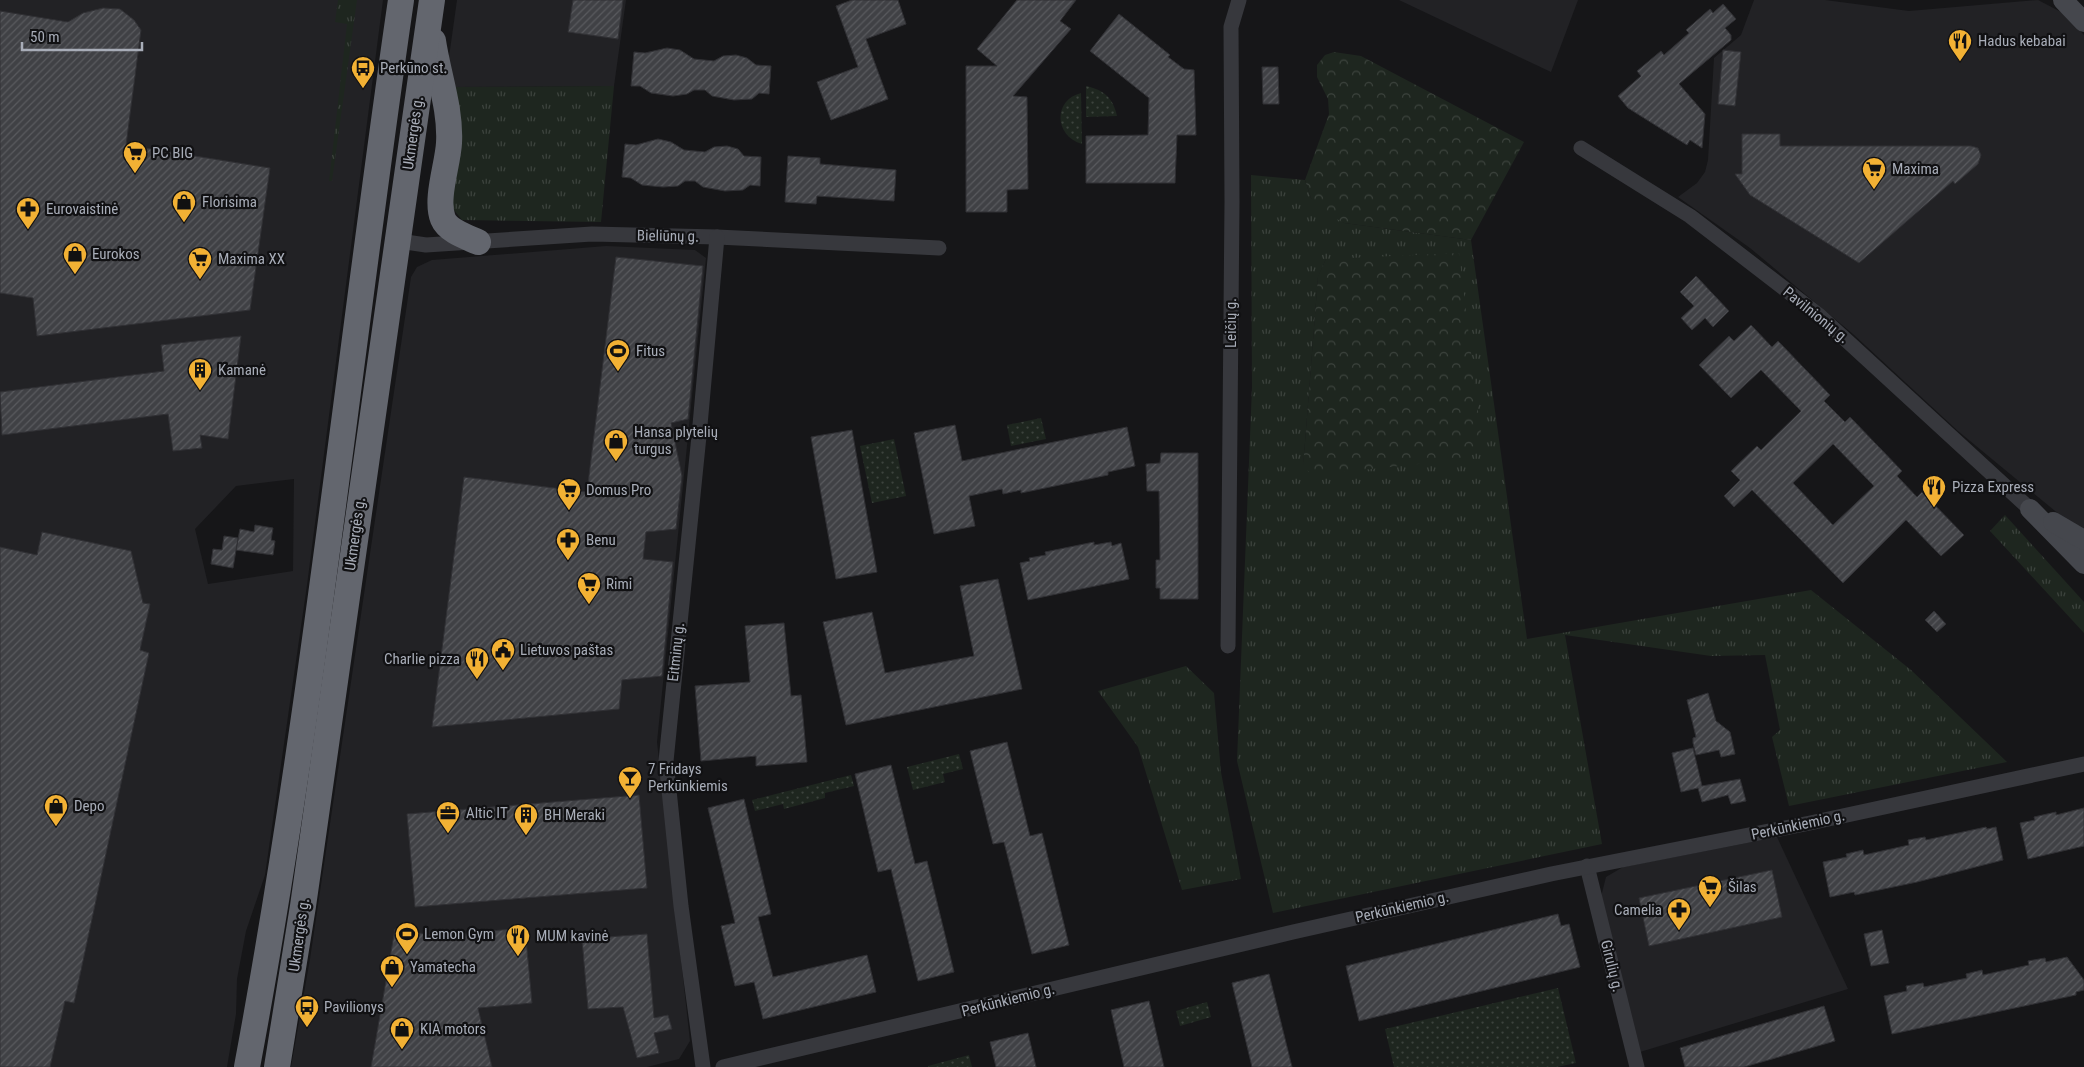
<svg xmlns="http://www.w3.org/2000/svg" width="2084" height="1067" font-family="'Roboto Condensed',sans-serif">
<defs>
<pattern id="grass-tufts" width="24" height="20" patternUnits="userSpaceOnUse" patternTransform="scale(1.25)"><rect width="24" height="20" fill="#1e261f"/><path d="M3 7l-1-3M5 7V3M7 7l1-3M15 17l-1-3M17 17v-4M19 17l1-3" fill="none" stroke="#3c433d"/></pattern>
<pattern id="forest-crowns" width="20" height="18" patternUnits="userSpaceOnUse" patternTransform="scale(1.25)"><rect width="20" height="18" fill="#1e261f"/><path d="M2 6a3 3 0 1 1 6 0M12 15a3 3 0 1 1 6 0" fill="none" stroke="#3c433d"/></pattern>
<pattern id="park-dots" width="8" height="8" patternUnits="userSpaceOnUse" patternTransform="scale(1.25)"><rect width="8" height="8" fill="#1e261f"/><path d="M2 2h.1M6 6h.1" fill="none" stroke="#3c433d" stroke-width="1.8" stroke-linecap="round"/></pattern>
<pattern id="building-hatch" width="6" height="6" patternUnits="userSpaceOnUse" patternTransform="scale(1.25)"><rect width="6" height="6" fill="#404145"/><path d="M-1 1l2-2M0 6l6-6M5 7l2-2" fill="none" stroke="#595a5e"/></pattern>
</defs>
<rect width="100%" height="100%" fill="#161618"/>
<g fill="#222225" fill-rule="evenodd">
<path d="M0 0H383L307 585 265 875 246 931 237 979 236 1014 227 1067H0ZM294 479 293 571 208 584 195 529 236 486Z"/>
<path d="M457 0H626L614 86 450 87 448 64Z"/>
<path d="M1399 0H1578L1551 72Z"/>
<path d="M1754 0H1825L1909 11 2038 0 2063 13 2084 35V531L2066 520 1958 431 1853 334 1750 248 1678 197 1697 183 1705 172 1708 160 1714 58 1741 35Z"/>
<path d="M606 246 695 250 706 258 657 742 690 1041 679 1059 647 1067H291L310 959 411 277 417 267 432 260Z"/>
<path d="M1777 837 1848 989 1640 1052 1601 897 1606 877 1623 867Z"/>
</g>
<g fill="url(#grass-tufts)" fill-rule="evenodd">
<path d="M338 0H357L332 181H329L347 24 335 22Z"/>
<path d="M614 86 601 222 462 220 450 205V87Z"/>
<path d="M1251 175 1305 180 1311 198 1344 223 1471 240 1527 639 1811 590 1911 670 2007 762 1789 806 1772 737 1780 730 1765 655 1711 656 1565 635 1602 844 1273 913 1237 761 1252 387ZM1326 259 1303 468 1318 277Z"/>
<path d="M2005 515 2084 602V633L1990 531Z"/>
<path d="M1186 666 1214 693 1221 772 1241 879 1182 890 1138 747 1098 691Z"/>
</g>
<g fill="url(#forest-crowns)">
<path d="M1334 52 1361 56 1524 142 1471 240 1344 223 1324 212 1311 198 1305 180 1329 114 1328 99 1317 77V65L1325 55Z"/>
<path d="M1459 253 1482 444 1466 459 1315 475 1303 468 1318 276 1326 259Z"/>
</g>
<g fill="url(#park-dots)">
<path d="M1086 86C1104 90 1113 98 1117 116L1086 117Z"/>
<path d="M1081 93 1082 144C1054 136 1053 100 1081 93Z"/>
<path d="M1041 418 1046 439 1011 446 1007 425Z"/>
<path d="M894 439 906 496 872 503 860 446Z"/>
<path d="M959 754 963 769 943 774 945 782 913 790 907 767Z"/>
<path d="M851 775 854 786 825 793V798L784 809 783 804 755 811 752 800Z"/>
<path d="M1558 988 1576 1063 1557 1067H1394L1385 1029Z"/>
<path d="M1207 1002 1211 1017 1180 1026 1176 1011Z"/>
<path d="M969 1055 972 1067H928V1066Z"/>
</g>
<g fill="url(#building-hatch)" stroke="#303034" fill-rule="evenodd">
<path d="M573 0H623L618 39 568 32Z"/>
<path d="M852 0H898L906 24 866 39 888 99 831 120 817 82 858 67 836 6Z"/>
<path d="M1017 0H1076L1060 21 1071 29 1013 96 1027 97 1028 189 1007 190V212H966V66H997L977 49Z"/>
<path d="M1723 4 1736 19 1725 28 1731 35V40L1679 84 1705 114 1702 148 1690 140 1687 145 1628 108 1618 96 1641 76 1637 71 1661 51 1664 55 1689 33 1686 30 1710 9 1713 13Z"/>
<path d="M103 8 120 9 134 20 141 30 126 145 270 168 250 310 37 336 33 298 0 293V11L68 22 83 13Z"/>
<path d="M1119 14 1170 55 1168 57 1184 69 1194 70 1196 135H1177L1175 183H1086V136L1148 135 1149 98 1090 51Z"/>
<path d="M667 48 680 50 694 59 714 61 723 56 736 55 747 58 756 65 771 66 769 94 759 93 752 99 734 100 712 96 705 90H694L687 94 673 96 651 93 640 86H631L634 52 645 53Z"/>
<path d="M1723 50 1741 52 1735 106 1718 104Z"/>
<path d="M1262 67H1278L1279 104H1263Z"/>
<path d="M1742 134H1780V146H1971L1978 148 1981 155 1978 164 1955 184 1953 181 1859 263 1750 195 1735 174H1742Z"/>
<path d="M658 139 671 142 684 150 705 152 714 147 727 146 738 149 744 156 761 157 760 186 750 185 743 190 725 191 703 187 695 181H685L678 186 663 187 642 185 631 178 622 177 625 144 636 145Z"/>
<path d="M788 156 820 158V164L896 170 894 201 817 196 816 204 785 202Z"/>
<path d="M616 257 703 266 688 419 671 423 682 476 676 529 646 532 643 559 673 562 662 676 622 680 619 709 432 727 464 477 587 492Z"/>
<path d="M1696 276 1729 311 1713 327 1705 318 1692 330 1681 318 1694 306 1680 292Z"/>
<path d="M1751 325 1772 347 1778 341 1830 395 1824 401 1845 422 1850 417 1902 471 1897 476 1917 497 1922 492 1964 535 1941 556 1906 520 1843 583 1752 490 1734 507 1724 496 1740 480 1731 471 1757 446 1761 450 1801 411 1761 370 1731 398 1699 365 1729 336 1734 341ZM1833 444 1874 486 1833 525 1793 483Z"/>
<path d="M241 336 228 439 200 435 202 448 173 451 168 414 2 435 0 392 164 371 161 345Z"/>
<path d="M955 425 962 461 1127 427 1135 466 1108 472V475L1021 493V490L1003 494 1002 489 969 496 975 526 934 534 914 433Z"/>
<path d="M852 430 877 572 836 579 811 437Z"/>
<path d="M1161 453H1198V599H1160V588H1156V560H1160L1159 491H1147L1146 464 1160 463Z"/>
<path d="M255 525 273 528 271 540 275 541 273 555 236 550 240 529 254 532Z"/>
<path d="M42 532 131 551 143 603 150 604 140 650 149 653 74 1003 65 1001 50 1067H0V547L37 555Z"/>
<path d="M224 536 238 538 233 568 211 564 213 549 222 550Z"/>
<path d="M1094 542V545L1111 542 1112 546 1121 543 1129 579 1028 600 1020 563 1030 561 1029 558 1046 555 1045 552Z"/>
<path d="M998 579 1022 689 846 725 823 622 872 612 885 673 974 656 960 586Z"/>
<path d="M1934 611 1946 624 1937 632 1925 620Z"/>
<path d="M784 623 791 696 801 695 807 762 756 766V756L701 761 695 686 750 682 745 626Z"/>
<path d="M1708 693 1716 721 1730 732 1735 754 1721 757 1719 750 1696 755 1693 743V738L1696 737 1687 700Z"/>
<path d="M1007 742 1030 836 1042 833 1069 945 1032 954 1004 842 993 844 970 751Z"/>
<path d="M1693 748 1702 786 1740 779 1746 801 1731 804 1728 795 1702 802 1698 788 1681 792 1672 753Z"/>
<path d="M891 765 915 864 927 861 954 972 918 981 891 869 878 872 855 774Z"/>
<path d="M639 795 647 888 415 907 407 814Z"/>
<path d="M744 799 771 914 758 917 773 977 867 955 876 992 763 1019 754 982 735 986 721 926 735 923 708 808Z"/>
<path d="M2084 808V846L2028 859 2020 823 2035 820 2034 817 2056 812V815Z"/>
<path d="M1986 827 1987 829 1996 827 2003 860 1917 882 1855 895 1854 892 1830 897 1823 862 1847 857 1846 854 1863 850 1864 855 1909 845 1908 840 1925 837 1926 840Z"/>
<path d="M1772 870 1782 917 1649 946 1639 898Z"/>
<path d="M1558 914 1561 926 1569 924 1580 967 1359 1021 1346 966Z"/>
<path d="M525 928 532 1003 478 1008 492 1067H371L395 929 456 939V934Z"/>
<path d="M1882 930 1889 963 1871 966 1864 934Z"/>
<path d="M647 934 654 1018 668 1015 672 1029 654 1033 659 1053 637 1058 623 1007 588 1009 582 939Z"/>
<path d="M2067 957 2084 980V990L2076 992V995L1892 1034 1884 996 1907 991 1906 986 1923 983 1924 987 1967 978 1966 974 1982 970 1983 975 2029 965 2028 961 2045 958 2046 962Z"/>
<path d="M1269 974 1292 1067H1252L1232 983Z"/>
<path d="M1149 1001 1164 1067H1124L1111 1010Z"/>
<path d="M1824 1006 1835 1041 1744 1067H1685L1680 1048Z"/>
<path d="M1028 1033 1036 1067H996L990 1042Z"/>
</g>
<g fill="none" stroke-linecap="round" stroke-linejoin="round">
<g stroke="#37383d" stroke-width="15">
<path d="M1581 148 1690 216 1820 316 2030 509"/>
<path d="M399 241 426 245 592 234 717 237 939 248"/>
<path d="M1228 646 1232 202 1231 27 1239 0"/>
<path d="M1587 866 1637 1067"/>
<path d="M703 1067 681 906 666 761 699 436 717 237"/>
<path d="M723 1067 1293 932 1551 874 1810 823 2084 764"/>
</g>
<g stroke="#45474d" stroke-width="20">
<path d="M2063 0 2084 22"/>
<path d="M2030 509 2084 564"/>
<path d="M2053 522 2084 540"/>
</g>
<g stroke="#63666e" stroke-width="26">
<path d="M433 41C438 75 451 109 449 143 448 164 435 199 443 219 448 231 467 237 478 242"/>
<path d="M247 1067C313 714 349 356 401 0"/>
<path d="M277 1067 303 906 432 0"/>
</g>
</g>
<defs>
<g id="restaurant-pin" transform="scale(1.25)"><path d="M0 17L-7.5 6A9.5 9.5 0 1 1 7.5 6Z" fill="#f2b134" stroke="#111113"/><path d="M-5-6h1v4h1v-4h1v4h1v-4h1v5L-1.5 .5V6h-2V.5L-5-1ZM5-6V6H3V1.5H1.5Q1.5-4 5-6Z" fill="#111"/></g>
<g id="bus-pin" transform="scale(1.25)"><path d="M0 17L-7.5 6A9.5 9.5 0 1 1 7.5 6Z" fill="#f2b134" stroke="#111113"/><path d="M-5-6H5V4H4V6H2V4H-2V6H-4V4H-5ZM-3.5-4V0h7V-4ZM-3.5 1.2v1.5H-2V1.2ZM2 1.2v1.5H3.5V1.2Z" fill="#111"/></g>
<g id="supermarket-pin" transform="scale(1.25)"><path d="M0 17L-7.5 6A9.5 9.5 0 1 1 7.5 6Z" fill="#f2b134" stroke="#111113"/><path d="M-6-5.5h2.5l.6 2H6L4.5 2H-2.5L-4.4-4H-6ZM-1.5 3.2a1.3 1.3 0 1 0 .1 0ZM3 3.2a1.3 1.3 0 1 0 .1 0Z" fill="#111"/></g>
<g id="shop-pin" transform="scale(1.25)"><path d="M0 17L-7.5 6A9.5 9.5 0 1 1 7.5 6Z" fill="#f2b134" stroke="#111113"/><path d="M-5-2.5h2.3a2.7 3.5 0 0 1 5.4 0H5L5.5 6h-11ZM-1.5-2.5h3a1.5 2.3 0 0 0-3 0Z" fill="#111"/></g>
<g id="pharmacy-pin" transform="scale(1.25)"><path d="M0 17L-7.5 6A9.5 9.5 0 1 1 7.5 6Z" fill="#f2b134" stroke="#111113"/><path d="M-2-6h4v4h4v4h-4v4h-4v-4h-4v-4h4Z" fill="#111"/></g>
<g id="stadium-pin" transform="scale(1.25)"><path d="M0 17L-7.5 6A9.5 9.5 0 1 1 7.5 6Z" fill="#f2b134" stroke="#111113"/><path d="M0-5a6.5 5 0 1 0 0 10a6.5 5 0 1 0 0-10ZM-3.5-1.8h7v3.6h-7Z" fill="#111"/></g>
<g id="building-pin" transform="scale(1.25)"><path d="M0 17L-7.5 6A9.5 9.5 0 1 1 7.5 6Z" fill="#f2b134" stroke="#111113"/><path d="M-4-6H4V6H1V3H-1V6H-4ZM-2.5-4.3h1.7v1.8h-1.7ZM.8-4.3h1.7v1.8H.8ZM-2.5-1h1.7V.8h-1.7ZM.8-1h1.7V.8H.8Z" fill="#111"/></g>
<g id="civic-pin" transform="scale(1.25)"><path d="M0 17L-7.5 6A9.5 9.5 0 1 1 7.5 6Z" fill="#f2b134" stroke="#111113"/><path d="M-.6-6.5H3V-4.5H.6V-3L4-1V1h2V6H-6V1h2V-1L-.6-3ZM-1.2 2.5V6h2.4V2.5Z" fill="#111"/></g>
<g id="bar-pin" transform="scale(1.25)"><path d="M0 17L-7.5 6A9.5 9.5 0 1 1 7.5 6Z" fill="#f2b134" stroke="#111113"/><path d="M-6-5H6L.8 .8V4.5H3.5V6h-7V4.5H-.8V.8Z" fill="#111"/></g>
<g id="office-pin" transform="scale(1.25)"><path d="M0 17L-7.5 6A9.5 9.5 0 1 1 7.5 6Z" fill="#f2b134" stroke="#111113"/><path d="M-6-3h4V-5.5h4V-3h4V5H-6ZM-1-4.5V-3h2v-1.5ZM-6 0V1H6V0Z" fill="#111"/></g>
</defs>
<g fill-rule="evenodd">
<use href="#restaurant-pin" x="1960" y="41"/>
<use href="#bus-pin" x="363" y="68"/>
<use href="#supermarket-pin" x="135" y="153"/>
<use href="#supermarket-pin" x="1874" y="169"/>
<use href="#shop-pin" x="184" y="202"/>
<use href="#pharmacy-pin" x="28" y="209"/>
<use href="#shop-pin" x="75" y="254"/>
<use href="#supermarket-pin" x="200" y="259"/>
<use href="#stadium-pin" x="618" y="351"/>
<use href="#building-pin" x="200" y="370"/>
<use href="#shop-pin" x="616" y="441"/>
<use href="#restaurant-pin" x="1934" y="487"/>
<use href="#supermarket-pin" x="569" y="490"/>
<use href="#pharmacy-pin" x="568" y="540"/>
<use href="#supermarket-pin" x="589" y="584"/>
<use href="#civic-pin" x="503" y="650"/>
<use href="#restaurant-pin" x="477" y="659"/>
<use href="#bar-pin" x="630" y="778"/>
<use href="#shop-pin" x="56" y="806"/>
<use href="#office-pin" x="448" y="813"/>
<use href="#building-pin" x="526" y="815"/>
<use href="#supermarket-pin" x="1710" y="887"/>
<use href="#pharmacy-pin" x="1679" y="910"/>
<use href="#stadium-pin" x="407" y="934"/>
<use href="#restaurant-pin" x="518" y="936"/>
<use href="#shop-pin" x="392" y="967"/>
<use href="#bus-pin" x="307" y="1007"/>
<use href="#shop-pin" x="402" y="1029"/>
</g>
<g text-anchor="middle" stroke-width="4.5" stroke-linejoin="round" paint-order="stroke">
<g font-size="15" fill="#a8adb8" stroke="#111113" text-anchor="start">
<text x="1978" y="46">Hadus kebabai</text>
<text x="380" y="73">Perkūno st.</text>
<text x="152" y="158">PC BIG</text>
<text x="1892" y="174">Maxima</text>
<text x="202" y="207">Florisima</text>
<text x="46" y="214">Eurovaistinė</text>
<text x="92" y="259">Eurokos</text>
<text x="218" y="264">Maxima XX</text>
<text x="636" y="356">Fitus</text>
<text x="218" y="375">Kamanė</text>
<text x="634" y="437">Hansa plytelių<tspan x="634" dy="17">turgus</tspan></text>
<text x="1952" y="492">Pizza Express</text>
<text x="586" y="495">Domus Pro</text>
<text x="586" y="545">Benu</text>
<text x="606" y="589">Rimi</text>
<text x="520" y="655">Lietuvos paštas</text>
<text x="460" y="664" text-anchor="end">Charlie pizza</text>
<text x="648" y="774">7 Fridays<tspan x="648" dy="17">Perkūnkiemis</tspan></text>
<text x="74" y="811">Depo</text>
<text x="466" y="818">Altic IT</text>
<text x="544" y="820">BH Meraki</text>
<text x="1728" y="892">Šilas</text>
<text x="1662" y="915" text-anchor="end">Camelia</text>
<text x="424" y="939">Lemon Gym</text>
<text x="536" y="941">MUM kavinė</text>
<text x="410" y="972">Yamatecha</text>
<text x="324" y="1012">Pavilionys</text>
<text x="420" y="1034">KIA motors</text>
</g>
<g font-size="15" fill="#a8adb8" stroke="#111113">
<text transform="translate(413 133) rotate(-82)" y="5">Ukmergės g.</text>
<text transform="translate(668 236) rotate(1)" y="5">Bieliūnų g.</text>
<text transform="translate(1816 315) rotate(39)" y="5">Pavilnionių g.</text>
<text transform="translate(1231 323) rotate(-90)" y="5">Leičių g.</text>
<text transform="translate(355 534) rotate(-82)" y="5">Ukmergės g.</text>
<text transform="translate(676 652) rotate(-84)" y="5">Eitminų g.</text>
<text transform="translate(1798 825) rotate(-12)" y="5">Perkūnkiemio g.</text>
<text transform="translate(1402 907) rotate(-13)" y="5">Perkūnkiemio g.</text>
<text transform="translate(299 935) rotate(-82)" y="5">Ukmergės g.</text>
<text transform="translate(1612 966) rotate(76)" y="5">Girulių g.</text>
<text transform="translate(1008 1000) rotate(-14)" y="5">Perkūnkiemio g.</text>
</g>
</g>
<path d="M22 42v8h120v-8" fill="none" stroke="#a8adb8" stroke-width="2.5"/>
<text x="30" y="42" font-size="15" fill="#a8adb8" stroke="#111113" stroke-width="4" paint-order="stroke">50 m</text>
</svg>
